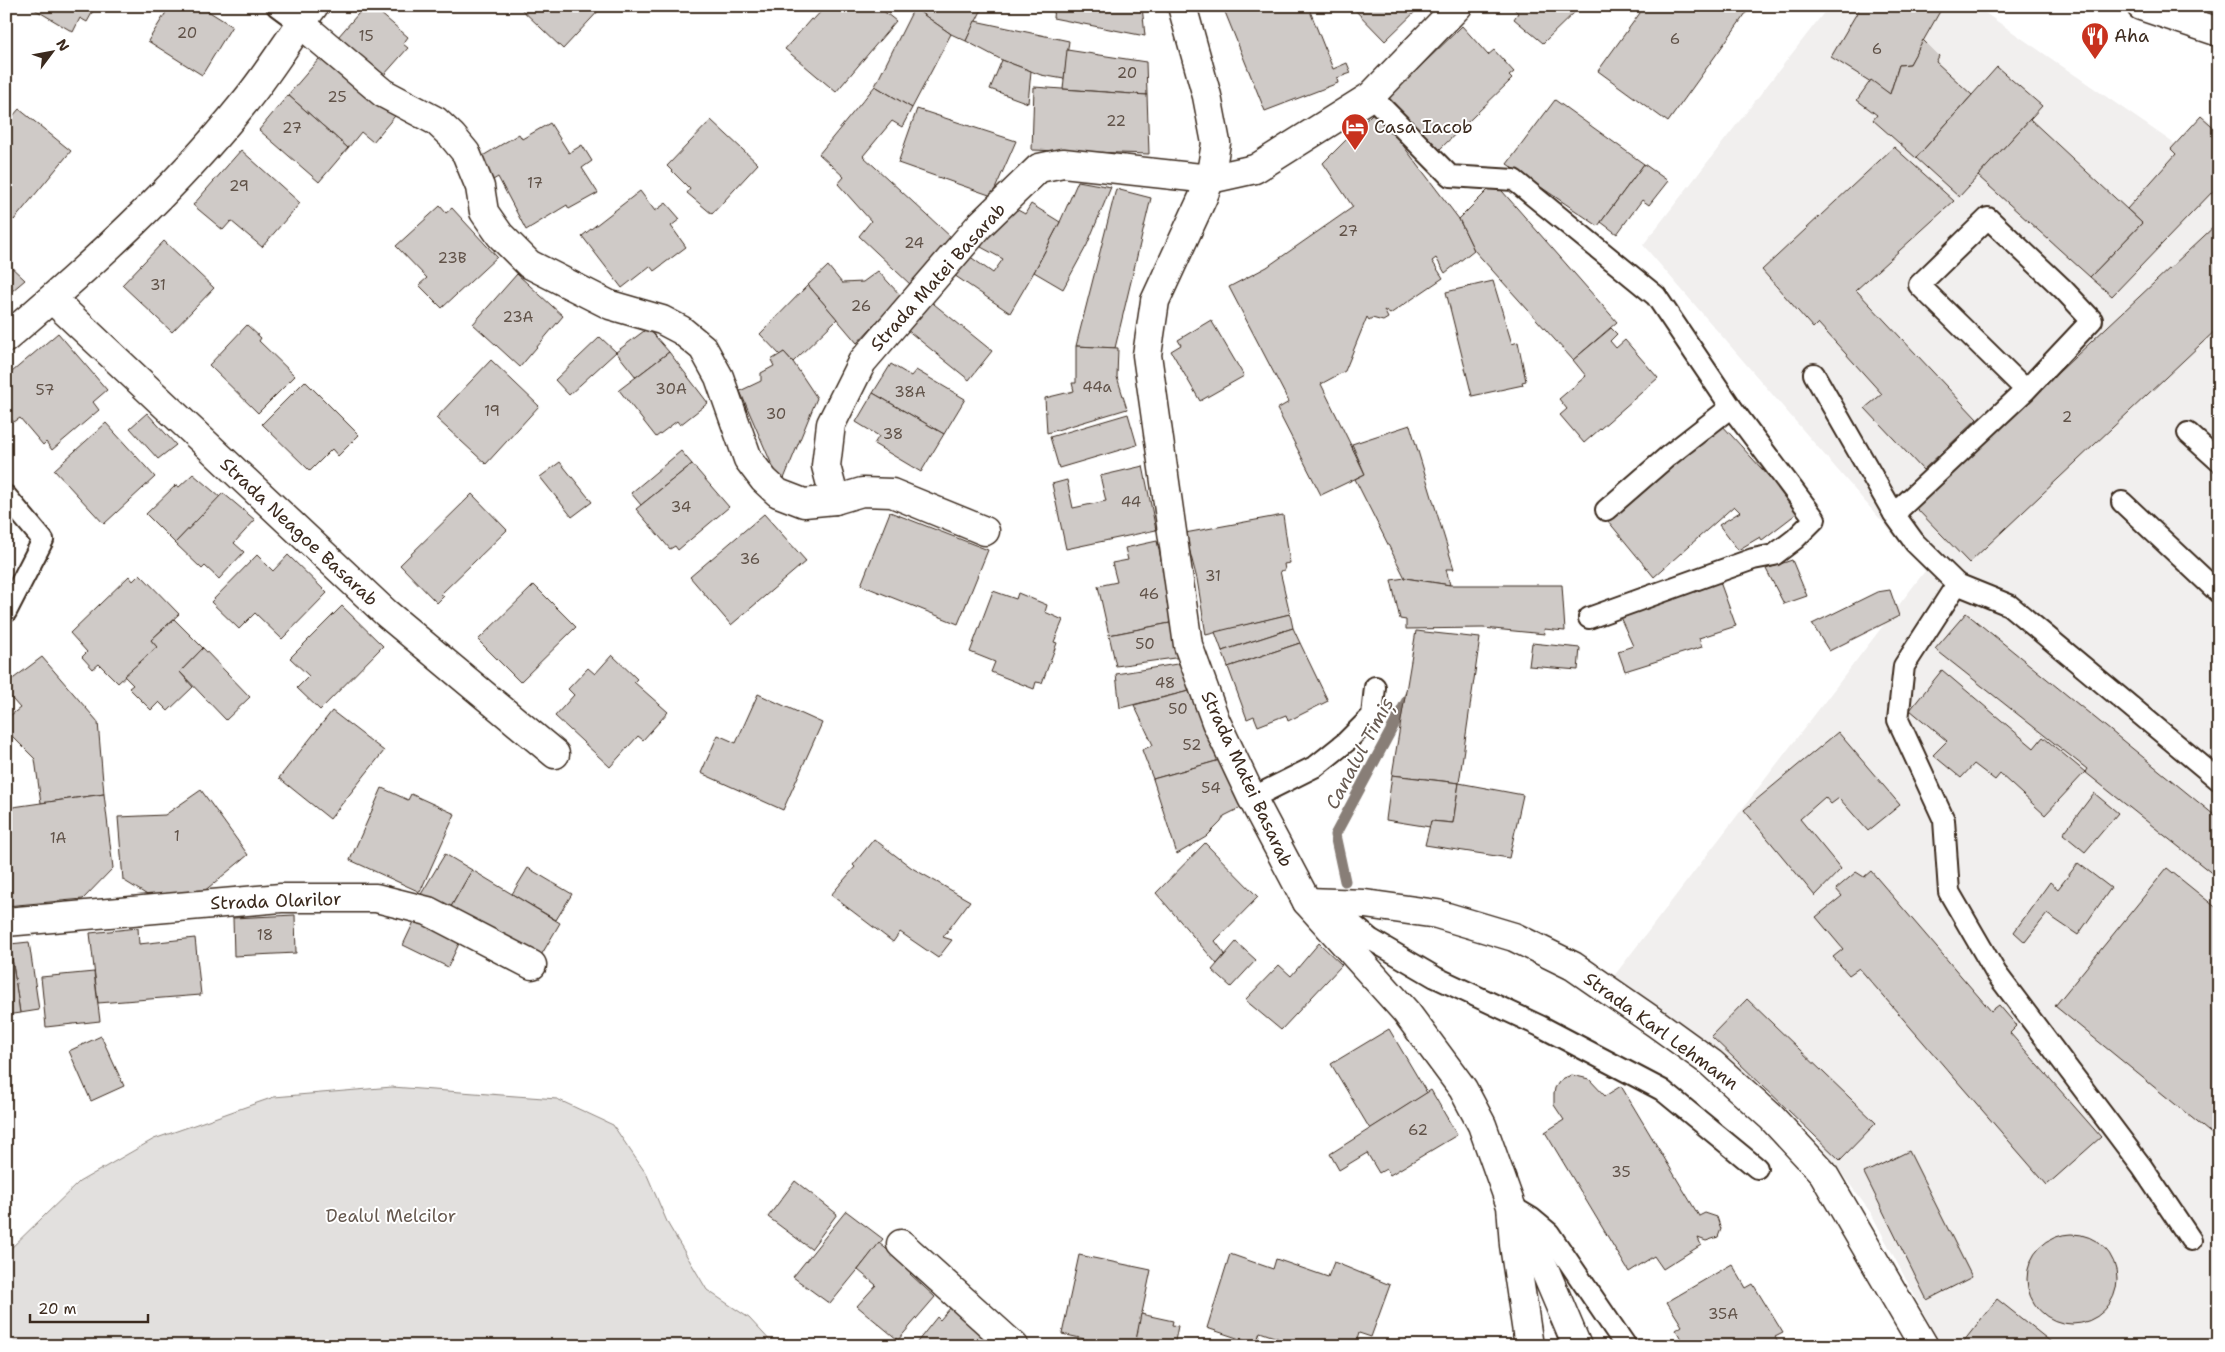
<svg xmlns="http://www.w3.org/2000/svg" width="2225" height="1352" font-family="'Shantell Sans',sans-serif">
<rect width="100%" height="100%" fill="#fff"/>
<filter id="ink" filterUnits="userSpaceOnUse"><feTurbulence type="fractalNoise" baseFrequency=".02" numOctaves="2"/><feDisplacementMap in="SourceGraphic" scale="10" xChannelSelector="R" yChannelSelector="G"/><feConvolveMatrix kernelMatrix="1 2 1 2 8 2 1 2 1" color-interpolation-filters="sRGB"/></filter>
<g filter="url(#ink)">
<path fill="#f1efee" d="M1829 6H1975L2179 147 2206 118 2219 128V1346H1941L1871 1213 1797 1113 1614 976 1925 571 1643 245Z"/>
<path fill="#e2e0de" stroke="#8e857e" d="M392 1087 557 1099 613 1125 647 1175 668 1224 707 1290 749 1318 775 1346H6V1253L79 1182 154 1139 274 1097Z"/>
<g fill="none" stroke-linecap="round" stroke-linejoin="round">
<path stroke="#887e77" stroke-width="11" d="M1345 881 1335 835 1411 693"/>
</g>
<g fill="#cfcac7" stroke="#3b2a1e">
<path d="M29 6H96L87 22 80 18 73 32Z"/>
<path d="M170 6H200L232 26 202 75 148 41Z"/>
<path d="M365 6H372L408 37 403 44 408 48 384 75 338 37Z"/>
<path d="M518 6H603L563 49Z"/>
<path d="M826 6H835L840 11 843 6H877L896 21 836 92 785 49 811 19 813 20Z"/>
<path d="M915 6H966L981 11 966 41 951 34 914 8Z"/>
<path d="M1054 6H1142L1145 36 1053 18Z"/>
<path d="M1240 6H1308L1333 69 1347 63 1351 73 1337 78 1338 83 1265 111 1225 12Z"/>
<path d="M1351 6H1421L1385 41Z"/>
<path d="M1511 6H1581L1543 43 1514 19 1518 13Z"/>
<path d="M1645 6H1751L1668 122 1598 71Z"/>
<path d="M1861 6H1943L1910 64 1899 65 1890 94 1831 57Z"/>
<path d="M914 8 951 34 912 108 875 86Z"/>
<path d="M975 21 1069 41 1064 79 1041 75 1002 60 966 41Z"/>
<path d="M1462 26 1488 55 1494 50 1514 72 1509 76 1512 79 1439 150 1387 99Z"/>
<path d="M1923 40 1939 56 1936 62 1972 95 1916 158 1873 120 1877 115 1857 100 1871 80 1890 94 1899 65 1910 64Z"/>
<path d="M1067 50 1146 62 1147 95 1063 89Z"/>
<path d="M325 52 400 110 373 142 361 132 348 148 288 95Z"/>
<path d="M1002 60 1031 71 1028 103 990 89Z"/>
<path d="M1997 67 2042 106 1959 197 1916 158Z"/>
<path d="M875 86 912 108 902 127 892 121 863 156 952 238 912 286 859 236 871 221 838 184 844 177 819 154Z"/>
<path d="M1034 87 1147 95 1149 154 1032 150Z"/>
<path d="M288 95 348 148 319 182 259 130Z"/>
<path d="M1555 100 1644 164 1598 226 1507 164Z"/>
<path d="M19 109 71 151 14 220 6 214V124Z"/>
<path d="M917 109 1016 141 992 196 898 163Z"/>
<path d="M1376 110 1459 219 1474 250 1445 273 1436 258 1432 261 1443 278 1390 314 1384 310 1388 318 1383 321 1372 318 1369 320 1367 317 1345 371 1321 384 1365 474 1321 495 1277 409 1289 402 1229 287 1267 267 1353 207 1323 163Z"/>
<path d="M2201 116 2219 132V191L2216 188 2112 296 2090 277 2142 223 2127 209 2176 154 2171 149Z"/>
<path d="M2030 119 2142 223 2090 277 1978 176Z"/>
<path d="M711 120 758 164 712 214 687 193 690 189 667 166Z"/>
<path d="M550 123 569 153 582 145 592 161 582 168 598 193 569 209 567 205 526 230 498 177 493 180 481 157 519 134 522 139Z"/>
<path d="M1894 147 1954 201 1856 290 1977 419 1923 470 1865 408 1882 394 1818 323 1813 328 1762 270Z"/>
<path d="M241 150 300 203 262 247 231 221 223 230 193 205Z"/>
<path d="M1644 164 1668 181 1649 205 1642 200 1617 234 1601 222Z"/>
<path d="M1078 181 1111 187 1087 245 1063 289 1034 272 1060 222Z"/>
<path d="M1495 183 1617 322 1573 360 1474 250 1459 219Z"/>
<path d="M1116 189 1151 198 1115 348 1076 346Z"/>
<path d="M640 191 655 211 666 203 680 219 671 226 686 247 654 271 650 266 622 288 582 236Z"/>
<path d="M1005 203 1025 214 1031 204 1060 222 1034 272 1010 313 948 271 962 251 993 273 1003 259 981 247Z"/>
<path d="M440 206 446 213 452 208 497 257 442 308 419 285 427 278 396 246Z"/>
<path d="M2219 222V327L1969 563 1915 507Z"/>
<path d="M164 241 214 288 172 332 122 285Z"/>
<path d="M6 256 12 260 8 264 25 280 6 296Z"/>
<path d="M828 266 842 283 863 282 878 271 901 296 857 343 808 285Z"/>
<path d="M517 274 563 316 520 367 473 324Z"/>
<path d="M1493 281 1512 344 1518 342 1526 381 1522 382 1523 385 1472 396 1446 292Z"/>
<path d="M808 285 837 319 793 362 784 352 780 355 760 334Z"/>
<path d="M924 296 992 351 969 380 901 325Z"/>
<path d="M1211 320 1244 376 1200 401 1171 351 1181 345 1178 340Z"/>
<path d="M247 325 261 338 259 341 295 376 258 413 209 365Z"/>
<path d="M648 328 669 352 636 377 616 352Z"/>
<path d="M1611 328 1617 334 1610 341 1616 348 1625 340 1658 378 1584 443 1560 415 1567 409 1559 399 1586 376 1573 360Z"/>
<path d="M58 333 107 390 93 402 99 410 52 450 46 442 43 445 20 418 14 422 6 413V377Z"/>
<path d="M600 337 616 352 569 395 555 380Z"/>
<path d="M1076 346 1118 348 1117 377 1127 409 1047 433 1045 398 1074 391 1072 383H1076Z"/>
<path d="M669 352 708 403 680 425 677 421 656 437 619 390Z"/>
<path d="M784 352 793 362 817 398 781 486 740 391 761 381V373L774 366 771 360Z"/>
<path d="M491 360 539 406 486 464 436 418Z"/>
<path d="M891 364 911 376 916 370 965 399 944 434 873 393Z"/>
<path d="M305 381 359 435 338 456 332 449 310 471 262 424Z"/>
<path d="M873 393 944 434 921 472 874 444 879 436 856 422Z"/>
<path d="M147 413 176 445 158 459 130 428Z"/>
<path d="M1128 414 1137 445 1059 468 1050 437Z"/>
<path d="M106 423 155 477 104 524 54 470Z"/>
<path d="M1410 425 1454 569H1446L1450 585 1405 578 1355 479 1365 474 1352 444Z"/>
<path d="M1722 425 1800 511 1762 540 1760 537 1738 550 1719 525 1740 512 1734 506 1654 577 1608 521Z"/>
<path d="M681 451 692 464 641 505 631 493Z"/>
<path d="M560 462 592 502 572 517 540 477Z"/>
<path d="M692 464 729 507 678 550 675 546 670 549 636 509Z"/>
<path d="M1143 466 1156 530 1066 549 1052 484 1067 480 1073 508 1106 501 1100 476Z"/>
<path d="M193 474 220 497 175 543 146 514 176 485 179 487Z"/>
<path d="M223 493 255 520 234 543 244 552 219 579 205 566 202 569 175 543Z"/>
<path d="M472 494 507 530 441 594 444 596 437 603 400 565Z"/>
<path d="M890 512 988 550 958 624 861 585Z"/>
<path d="M764 514 806 561 731 625 690 577Z"/>
<path d="M1283 515 1290 563 1284 564 1285 570 1280 571 1290 614 1206 635 1197 579 1185 533Z"/>
<path d="M1157 541 1175 622 1109 635 1098 586 1117 582 1112 563 1128 560 1125 548Z"/>
<path d="M257 555 273 571 288 555 327 593 282 639 255 613 239 629 211 602Z"/>
<path d="M1792 560 1807 596 1784 604 1766 569Z"/>
<path d="M140 574 179 614 151 640 157 647 118 683 99 664 93 669 82 657 87 652 70 633 129 576 133 581Z"/>
<path d="M1405 578 1450 585H1562L1565 631 1544 629 1545 634 1483 628 1406 629V620L1400 619 1391 580Z"/>
<path d="M1720 582 1736 626 1699 638 1702 647 1625 671 1618 651 1633 646 1620 617Z"/>
<path d="M534 585 576 627 520 682 478 640Z"/>
<path d="M1890 590 1899 616 1829 651 1812 624 1877 592Z"/>
<path d="M993 591 1016 599 1018 593 1047 605 1045 612 1063 620 1054 642 1057 643 1042 683 1036 682 1034 689 991 672 995 662 970 652Z"/>
<path d="M342 606 383 646 320 710 297 688 309 676 290 658Z"/>
<path d="M1966 613 2219 819V879L2085 772 2087 769 1935 649Z"/>
<path d="M1290 614 1293 628 1222 651 1215 632Z"/>
<path d="M174 619 203 648 180 672 193 687 168 711 159 702 151 710 129 688 133 685 124 676 157 647 151 640Z"/>
<path d="M1175 622 1182 657 1116 666 1109 635Z"/>
<path d="M1293 628 1300 643 1228 667 1222 651Z"/>
<path d="M1416 631 1480 638 1459 783 1392 775Z"/>
<path d="M1300 643 1328 701 1288 721 1286 715 1258 726 1254 716 1247 719 1228 667Z"/>
<path d="M1532 643 1580 648 1578 670 1529 666Z"/>
<path d="M203 648 250 697 226 720 180 672Z"/>
<path d="M612 655 637 679 634 682 668 712 643 740 638 736 610 767 555 716 574 695 568 689 588 668 595 674Z"/>
<path d="M42 657 98 722 104 794 41 803 35 759 6 730V719L20 708 6 692V684Z"/>
<path d="M1183 663 1189 691 1120 708 1116 674Z"/>
<path d="M1942 670 2034 748 2043 737 2085 772 2045 815 2000 774 1995 780 1974 764 1961 778 1933 755 1947 741 1910 710Z"/>
<path d="M1189 691 1220 760 1153 779 1142 750 1153 745 1134 705Z"/>
<path d="M758 694 822 723 783 810 701 773 718 735 736 743Z"/>
<path d="M332 711 384 751 330 819 279 778Z"/>
<path d="M1838 732 1900 805 1868 831 1839 798 1831 804 1825 797 1800 819 1841 869 1815 896 1744 810Z"/>
<path d="M1220 760 1244 806 1224 816 1221 822 1206 837 1177 854 1153 779Z"/>
<path d="M1392 775 1459 783 1453 823 1431 821 1430 827 1386 820Z"/>
<path d="M1459 783 1523 795 1509 858 1425 845 1431 821 1453 823Z"/>
<path d="M382 788 408 800 411 794 455 814 420 892 350 860Z"/>
<path d="M201 790 248 855 203 892 149 896 123 880 118 817 165 815Z"/>
<path d="M2094 793 2118 813 2085 852 2063 834Z"/>
<path d="M104 794 113 868 83 899 6 906V808Z"/>
<path d="M874 839 912 868 970 901 943 937 952 940 938 958 900 932 893 942 831 895 855 867 853 865Z"/>
<path d="M1205 843 1258 897 1215 941 1225 954 1217 964 1156 893Z"/>
<path d="M445 854 472 870 448 912 420 896Z"/>
<path d="M2078 863 2111 888 2078 935 2047 914 2025 942 2014 932 2050 882 2058 889Z"/>
<path d="M528 868 572 894 556 920 512 894Z"/>
<path d="M2167 868 2219 910V1140L2055 1006Z"/>
<path d="M472 870 560 923 536 964 448 912Z"/>
<path d="M1871 871 1991 1011 1999 1005 2017 1026 2010 1033 2101 1137 2047 1185 1859 968 1849 975 1833 957 1843 949 1816 917 1842 896 1836 889 1856 872 1864 877Z"/>
<path d="M419 911 464 933 448 967 403 945Z"/>
<path d="M295 915 296 953 234 956 233 918Z"/>
<path d="M138 928 139 944 195 938 201 995 98 1003 90 933Z"/>
<path d="M29 942 39 1010 20 1013 10 944Z"/>
<path d="M1236 942 1256 960 1231 987 1212 970Z"/>
<path d="M1319 943 1342 965 1281 1030 1245 1000 1279 965 1291 976Z"/>
<path d="M10 944 20 1013 6 1015V945Z"/>
<path d="M94 972 100 1021 46 1027 41 977Z"/>
<path d="M1747 999 1876 1123 1840 1160 1711 1036Z"/>
<path d="M1389 1029 1427 1093 1370 1129 1331 1064Z"/>
<path d="M101 1036 124 1086 91 1101 69 1051Z"/>
<path d="M1572 1075 1589 1079 1605 1096 1621 1086 1699 1216 1705 1213 1717 1217 1721 1229 1718 1237 1706 1241 1698 1238 1701 1245 1663 1269 1654 1256 1629 1272 1545 1132 1564 1120 1554 1105V1094L1555 1088 1559 1082 1564 1078Z"/>
<path d="M1431 1090 1457 1135 1390 1175 1386 1169 1379 1173 1367 1153 1339 1170 1330 1154Z"/>
<path d="M1909 1151 1972 1277 1927 1300 1864 1173Z"/>
<path d="M795 1181 837 1214 811 1249 768 1217Z"/>
<path d="M846 1211 883 1239 830 1304 793 1277Z"/>
<circle cx="2072" cy="1279" r="45"/>
<path d="M879 1243 913 1271 910 1274 935 1297 898 1340 857 1306 876 1285 858 1270Z"/>
<path d="M1230 1254 1273 1269 1276 1259 1328 1277 1334 1262 1390 1285 1371 1337 1359 1333 1355 1346H1317L1306 1342 1304 1346H1300L1260 1332 1257 1341 1253 1340 1252 1343 1207 1328Z"/>
<path d="M1079 1255 1151 1270 1135 1346H1116L1062 1334Z"/>
<path d="M1732 1264 1746 1288 1753 1284 1783 1333 1775 1337 1780 1346H1685L1676 1330 1682 1326 1667 1302Z"/>
<path d="M1997 1299 2056 1346H1960Z"/>
<path d="M951 1307 994 1342 990 1346H914L937 1317 940 1320Z"/>
<path d="M1141 1314 1173 1321 1172 1325 1178 1326 1174 1346H1135Z"/>
</g>
<g fill="none" stroke-linecap="round" stroke-linejoin="round">
<g stroke="#3b2a1e" stroke-width="24">
<g id="lane">
<path d="M277 6 300 23"/>
<path d="M1371 96 1450 176 1514 180 1656 296 1731 407 1815 519 1795 539 1774 555 1753 559 1589 618"/>
<path d="M1814 374 1894 514 1915 543 1957 584 2009 605 2219 780"/>
<path d="M2188 433 2219 461"/>
<path d="M6 496 43 540 6 612"/>
<path d="M2122 502 2219 593"/>
<path d="M1606 510 1667 457 1731 407"/>
<path d="M1894 514 2026 390 1919 285 1988 218 2063 289 2092 320 2026 390"/>
<path d="M1957 584 1904 666 1898 720 1944 820 1949 892 1996 973 2142 1167 2191 1240"/>
<path d="M1252 798 1316 766 1346 742 1372 716 1375 687"/>
<path d="M1327 903 1370 939 1435 977 1540 1026 1662 1090 1757 1168"/>
<path d="M1511 1206 1531 1218 1549 1233 1626 1346"/>
</g>
</g>
<g stroke="#3b2a1e" stroke-width="31">
<g id="street">
<path d="M1182 6 1207 96 1216 143 1210 179 1203 197 1155 301 1147 355 1188 645 1216 722 1252 798 1307 902 1406 1012 1463 1089 1482 1125 1511 1206 1514 1245 1529 1346"/>
<path d="M2141 6 2219 32"/>
<path d="M300 23 383 93 436 121 452 136 466 153 480 187 484 212 500 235 529 264 610 305 662 320 681 330 703 348 719 377 748 459 764 480 778 493 804 503 835 500 862 492 892 493 985 531"/>
<path d="M52 299 386 613 555 754"/>
<path d="M6 338C90 266 174 190 243 104 269 73 289 38 314 6"/>
<path d="M835 500 826 466 831 424 862 362 979 226 1039 168 1063 163 1210 179 1255 169 1371 96 1458 6"/>
<path d="M1307 902 1365 904 1437 914 1514 937 1573 966 1657 1024 1711 1063 1771 1117 1823 1173 1924 1346"/>
<path d="M6 922 281 898H376L428 911 532 965"/>
<path d="M1517 1217 1544 1268 1577 1346"/>
<path d="M901 1244 1014 1346"/>
</g>
</g>
<use href="#lane" stroke="#fff" stroke-width="20"/>
<use href="#street" stroke="#fff" stroke-width="28"/>
</g>
</g>
<defs>
<g id="restaurant-pin" transform="scale(1.4375)"><path d="M0 17L-7.5 6A9.5 9.5 0 1 1 7.5 6Z" fill="#c8321e" stroke="#fff"/><path d="M-5-6h1v4h1v-4h1v4h1v-4h1v5L-1.5 .5V6h-2V.5L-5-1ZM5-6V6H3V1.5H1.5Q1.5-4 5-6Z" fill="#fff"/></g>
<g id="hotel-pin" transform="scale(1.4375)"><path d="M0 17L-7.5 6A9.5 9.5 0 1 1 7.5 6Z" fill="#c8321e" stroke="#fff"/><path d="M-6-4.5h1.5V1H6V5H4.5V3h-9V5H-6ZM-4 0a1.8 1.8 0 1 1 3.6 0ZM.5 0V-2.5h3Q6-2.5 6 0Z" fill="#fff"/></g>
</defs>
<g fill-rule="evenodd">
<use href="#restaurant-pin" x="2095" y="36"/>
<use href="#hotel-pin" x="1355" y="127"/>
</g>
<g text-anchor="middle" stroke-width="4" stroke-linejoin="round" paint-order="stroke">
<g font-size="15" fill="#605248">
<text x="187" y="38">20</text>
<text x="366" y="41">15</text>
<text x="1675" y="44">6</text>
<text x="1877" y="54">6</text>
<text x="1127" y="78">20</text>
<text x="337" y="102">25</text>
<text x="1116" y="126">22</text>
<text x="292" y="133">27</text>
<text x="535" y="188">17</text>
<text x="239" y="191">29</text>
<text x="1348" y="236">27</text>
<text x="914" y="248">24</text>
<text x="452" y="263">23B</text>
<text x="158" y="290">31</text>
<text x="861" y="311">26</text>
<text x="518" y="322">23A</text>
<text x="1097" y="392">44a</text>
<text x="671" y="394">30A</text>
<text x="45" y="395">57</text>
<text x="910" y="397">38A</text>
<text x="492" y="416">19</text>
<text x="776" y="419">30</text>
<text x="2067" y="422">2</text>
<text x="893" y="439">38</text>
<text x="1131" y="507">44</text>
<text x="681" y="512">34</text>
<text x="750" y="564">36</text>
<text x="1213" y="581">31</text>
<text x="1149" y="599">46</text>
<text x="1145" y="649">50</text>
<text x="1165" y="688">48</text>
<text x="1178" y="714">50</text>
<text x="1192" y="750">52</text>
<text x="1211" y="793">54</text>
<text x="177" y="841">1</text>
<text x="58" y="843">1A</text>
<text x="265" y="940">18</text>
<text x="1418" y="1135">62</text>
<text x="1621" y="1177">35</text>
<text x="1723" y="1319">35A</text>
</g>
<g font-size="18" fill="#3b2a1e" stroke="#fff" text-anchor="start">
<text x="2114" y="42">Aha</text>
<text x="1374" y="133">Casa Iacob</text>
</g>
<g font-size="18" fill="#3b2a1e" stroke="#fff">
<text transform="translate(938 277) rotate(-48)" y="6">Strada Matei Basarab</text>
<text transform="translate(299 532) rotate(43)" y="6">Strada Neagoe Basarab</text>
<text transform="translate(1247 779) rotate(65)" y="6">Strada Matei Basarab</text>
<text transform="translate(276 901) rotate(-2)" y="6">Strada Olarilor</text>
<text transform="translate(1661 1031) rotate(36)" y="6">Strada Karl Lehmann</text>
</g>
<g font-size="18" fill="#65584e" stroke="#fff">
<text x="391" y="1222">Dealul Melcilor</text>
</g>
<g font-size="19" font-style="italic" fill="#685b52" stroke="#fff">
<text transform="translate(1359 753) rotate(-62)" y="7">Canalul Timiș</text>
</g>
</g>
<rect width="2225" height="1352" fill="none" stroke="#fff" stroke-width="25"/>
<rect x="12" y="12" width="2200" height="1327" fill="none" stroke="#3b2a1e" stroke-width="2" filter="url(#ink)"/>
<g transform="translate(52 52) rotate(58)" stroke="#ffffff" stroke-width="4" paint-order="stroke">
<path d="M0-4L9 19L0 12L-9 19Z" fill="#3b2a1e"/>
<text y="-8" font-size="14" font-weight="bold" text-anchor="middle" fill="#3b2a1e">N</text>
</g>
<path d="M30 1314v8h118v-8" fill="none" stroke="#3b2a1e" stroke-width="2.5"/>
<text x="38" y="1314" font-size="15" fill="#3b2a1e" stroke="#ffffff" stroke-width="4" paint-order="stroke">20 m</text>
</svg>
